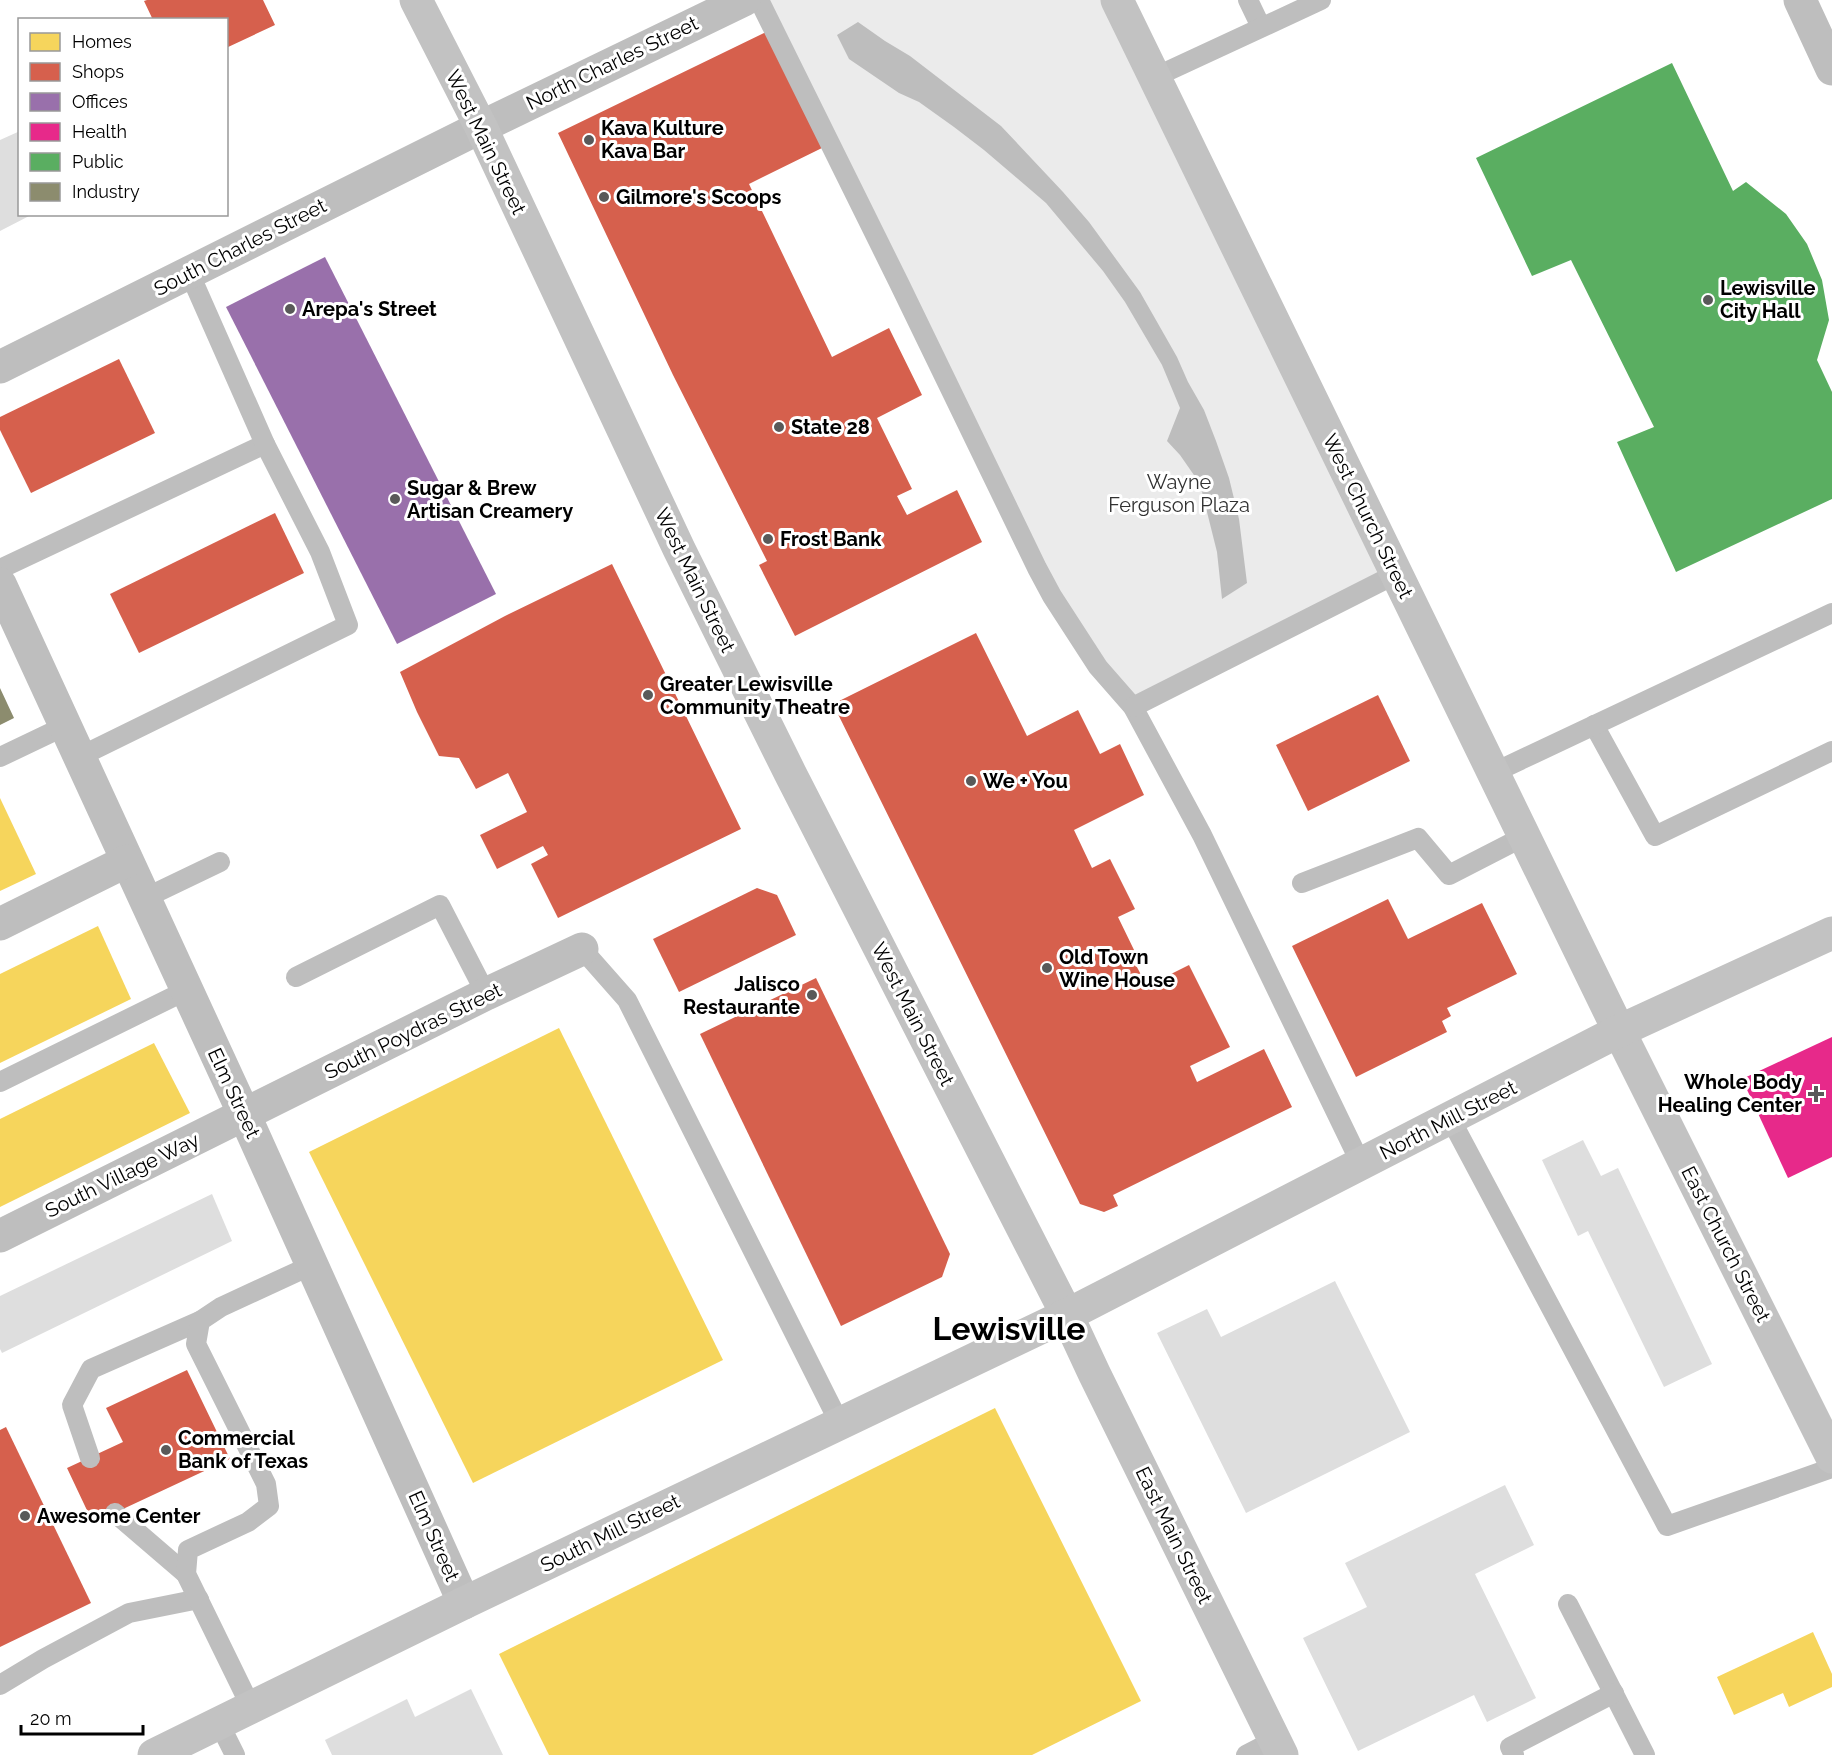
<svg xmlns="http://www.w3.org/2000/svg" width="1832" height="1755" font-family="Raleway,sans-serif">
<rect width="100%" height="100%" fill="#fff"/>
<path fill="#ebebeb" d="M759 0H1117L1396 574 1133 707 1052 596Z"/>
<path fill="#bdbdbd" d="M858 22 885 41 910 56 1001 126 1063 192 1089 222 1140 292 1177 357 1188 382 1204 410 1216 441 1229 478 1239 519 1247 583 1222 599 1217 552 1201 488 1196 478 1180 455 1167 441 1180 408 1162 365 1125 302 1103 271 1046 203 984 150 954 127 919 102 899 93 849 59 837 35Z"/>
<g fill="#f6d55c">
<path d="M0 798 36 874 0 891Z"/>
<path d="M98 926 131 999 0 1063V974Z"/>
<path d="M559 1028 723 1360 473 1483 309 1152Z"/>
<path d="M154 1043 190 1113 0 1207V1119Z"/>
<path d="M995 1408 1141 1701 1032 1755H549L499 1654Z"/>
<path d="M1813 1632 1832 1674V1687L1789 1707 1783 1693 1734 1715 1717 1677Z"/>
</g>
<g fill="#d6604d">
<path d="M147 0H263L275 25 226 48V20H153L144 1Z"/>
<path d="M768 31 824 147 749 184 832 357 889 328 922 395 877 418 912 489 897 496 907 515 957 490 982 542 795 636 759 565 767 561 673 375 558 133Z"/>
<path d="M119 359 155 433 31 493 0 430V417Z"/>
<path d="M275 513 304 573 139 653 110 594Z"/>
<path d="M612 564 741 829 558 918 531 864 548 855 543 846 497 869 480 835 527 812 508 773 476 789 459 758 439 756 417 712 400 672 505 616Z"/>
<path d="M976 633 1027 736 1078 710 1100 754 1120 744 1144 795 1074 830 1092 868 1110 859 1135 909 1118 917 1135 952 1130 954 1147 986 1189 965 1230 1047 1190 1066 1197 1082 1264 1049 1292 1107 1113 1195 1118 1206 1104 1212 1080 1204 833 704Z"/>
<path d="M1378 695 1410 761 1308 811 1276 745Z"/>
<path d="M757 888 777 895 796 935 679 992 653 939Z"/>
<path d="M1388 899 1408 939 1482 903 1517 974 1447 1008 1451 1016 1442 1021 1447 1032 1356 1077 1292 946Z"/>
<path d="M816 978 950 1254 942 1277 841 1326 700 1034Z"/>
<path d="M187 1370 230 1459 93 1523 67 1468 123 1442 106 1408Z"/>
<path d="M6 1427 91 1603 0 1647V1430Z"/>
</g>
<path fill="#9970ab" d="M325 257 496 594 397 644 226 307Z"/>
<path fill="#e7298a" d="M1832 1037V1157L1788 1178 1742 1079Z"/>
<path fill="#5aae61" d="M1672 63 1733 191 1746 182 1786 214 1807 244 1822 280 1829 320 1817 360 1832 392V499L1676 572 1617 442 1654 427 1571 260 1532 276 1476 158Z"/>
<path fill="#8c8c6e" d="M0 688 14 718 0 725Z"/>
<g fill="#dedede">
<path d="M20 131V214H33L0 231V140Z"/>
<path d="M1583 1140 1601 1176 1618 1168 1712 1364 1664 1387 1588 1231 1578 1236 1542 1160Z"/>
<path d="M212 1194 232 1241 2 1353 0 1349V1296Z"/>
<path d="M1335 1281 1410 1432 1246 1513 1157 1333 1207 1309 1221 1337Z"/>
<path d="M1505 1485 1534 1545 1475 1574 1536 1698 1487 1722 1474 1695 1358 1751 1303 1638 1367 1607 1345 1563Z"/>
<path d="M471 1689 503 1755H332L325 1740 407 1699 415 1717Z"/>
</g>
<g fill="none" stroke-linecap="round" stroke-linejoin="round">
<g stroke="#bebebe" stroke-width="20">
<path d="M759 0 899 283 1037 568 1052 596 1098 667 1133 707 1202 835 1361 1164"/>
<path d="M1248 0 1261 27"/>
<path d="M1155 77 1321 0"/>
<path d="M0 569 265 444"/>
<path d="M1133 707 1396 574"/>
<path d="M1594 725 1655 836 1832 751"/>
<path d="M0 757 65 726"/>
<path d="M79 757 348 625 320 552 265 444 189 272"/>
<path d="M1495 772 1832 613"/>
<path d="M1302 883 1418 838 1449 875 1525 836"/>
<path d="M145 898 220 862"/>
<path d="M582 949 627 1000 840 1424"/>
<path d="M296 977 440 905 486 994"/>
<path d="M0 1082 187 990"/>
<path d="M1450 1118 1667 1526 1832 1468"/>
<path d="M90 1458 72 1405 91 1369 200 1321"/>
<path d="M115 1513 186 1574"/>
<path d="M1568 1604 1645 1755"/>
<path d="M0 1685 43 1659 129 1613 199 1599"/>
<path d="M251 1707 186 1574 188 1550 248 1522 269 1506 266 1484 196 1344 200 1321 221 1307 312 1265"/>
<path d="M219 1723 235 1755"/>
<path d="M1246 1755 1275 1740"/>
<path d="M1514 1755 1510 1747 1614 1693"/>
</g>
<g stroke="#bebebe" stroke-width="33">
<path d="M1800 0 1832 69"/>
<path d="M0 367 481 127 744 0"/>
<path d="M0 584 244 1114 464 1603"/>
<path d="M0 924 127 861"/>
<path d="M0 1236 486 994 582 949"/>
</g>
<g stroke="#c2c2c2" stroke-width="33">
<path d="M416 0 481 127 679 549 790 773 1067 1315 1094 1373 1282 1755"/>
<path d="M1117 0 1619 1031 1832 1457"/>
<path d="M154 1755 464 1603 1067 1315 1619 1031 1832 933"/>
</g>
</g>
<g fill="#595959" stroke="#fff" stroke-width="2">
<circle cx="589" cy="140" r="6"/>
<circle cx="604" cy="197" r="6"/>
<circle cx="1708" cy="300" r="6"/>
<circle cx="290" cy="309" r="6"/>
<circle cx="779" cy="427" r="6"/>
<circle cx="395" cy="499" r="6"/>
<circle cx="768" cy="539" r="6"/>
<circle cx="648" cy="695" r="6"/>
<circle cx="971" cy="781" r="6"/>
<circle cx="1047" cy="968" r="6"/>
<circle cx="812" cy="995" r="6"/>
<path d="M1813 1085h6v6h6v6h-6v6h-6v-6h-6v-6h6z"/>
<circle cx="166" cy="1450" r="6"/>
<circle cx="25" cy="1516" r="6"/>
</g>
<g text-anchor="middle" stroke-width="6" stroke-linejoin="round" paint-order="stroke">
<g font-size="20" fill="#000" stroke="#fff">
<text transform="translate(612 63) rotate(-26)" y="7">North Charles Street</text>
<text transform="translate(486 142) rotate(64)" y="7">West Main Street</text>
<text transform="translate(240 247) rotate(-27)" y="7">South Charles Street</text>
<text transform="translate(1368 516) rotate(64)" y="7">West Church Street</text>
<text transform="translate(695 580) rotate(64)" y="7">West Main Street</text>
<text transform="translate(913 1014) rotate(63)" y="7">West Main Street</text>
<text transform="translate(413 1031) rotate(-26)" y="7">South Poydras Street</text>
<text transform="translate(234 1093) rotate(65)" y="7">Elm Street</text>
<text transform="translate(1448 1120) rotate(-27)" y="7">North Mill Street</text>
<text transform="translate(122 1175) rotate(-26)" y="7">South Village Way</text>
<text transform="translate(1726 1244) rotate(63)" y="7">East Church Street</text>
<text transform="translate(610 1533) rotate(-26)" y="7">South Mill Street</text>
<text transform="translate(1174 1535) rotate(64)" y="7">East Main Street</text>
<text transform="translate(434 1536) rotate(66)" y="7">Elm Street</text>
</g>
<g font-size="20" font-weight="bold" fill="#000" stroke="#fff" text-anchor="start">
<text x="601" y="135">Kava Kulture<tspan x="601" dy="23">Kava Bar</tspan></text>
<text x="616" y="204">Gilmore's Scoops</text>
<text x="1720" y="295">Lewisville<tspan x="1720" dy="23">City Hall</tspan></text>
<text x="302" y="316">Arepa's Street</text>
<text x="791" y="434">State 28</text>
<text x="407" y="495">Sugar &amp; Brew<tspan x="407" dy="23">Artisan Creamery</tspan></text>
<text x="780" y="546">Frost Bank</text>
<text x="660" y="691">Greater Lewisville<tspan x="660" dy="23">Community Theatre</tspan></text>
<text x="983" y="788">We + You</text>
<text x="1059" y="964">Old Town<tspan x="1059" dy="23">Wine House</tspan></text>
<text x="800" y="991" text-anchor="end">Jalisco<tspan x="800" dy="23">Restaurante</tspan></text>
<text x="1802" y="1089" text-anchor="end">Whole Body<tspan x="1802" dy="23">Healing Center</tspan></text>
<text x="178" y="1445">Commercial<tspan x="178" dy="23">Bank of Texas</tspan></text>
<text x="37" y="1523">Awesome Center</text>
</g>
<g font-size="20" fill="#313131" stroke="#fff">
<text x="1179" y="489">Wayne<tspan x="1179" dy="23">Ferguson Plaza</tspan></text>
</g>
<g font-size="32" font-weight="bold" fill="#000" stroke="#fff">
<text x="1009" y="1340">Lewisville</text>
</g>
</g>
<rect x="18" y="18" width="210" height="198" fill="#ffffff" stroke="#999999" stroke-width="1.5"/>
<rect x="30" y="33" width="30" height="18" fill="#f6d55c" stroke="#999999" stroke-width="1.5"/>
<text x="72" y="48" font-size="18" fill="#000000">Homes</text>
<rect x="30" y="63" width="30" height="18" fill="#d6604d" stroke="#999999" stroke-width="1.5"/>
<text x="72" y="78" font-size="18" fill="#000000">Shops</text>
<rect x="30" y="93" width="30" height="18" fill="#9970ab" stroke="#999999" stroke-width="1.5"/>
<text x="72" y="108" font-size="18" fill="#000000">Offices</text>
<rect x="30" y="123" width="30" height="18" fill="#e7298a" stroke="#999999" stroke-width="1.5"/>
<text x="72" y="138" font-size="18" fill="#000000">Health</text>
<rect x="30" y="153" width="30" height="18" fill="#5aae61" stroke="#999999" stroke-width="1.5"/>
<text x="72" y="168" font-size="18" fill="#000000">Public</text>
<rect x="30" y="183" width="30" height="18" fill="#8c8c6e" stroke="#999999" stroke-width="1.5"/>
<text x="72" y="198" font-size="18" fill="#000000">Industry</text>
<path d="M21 1725v9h122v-9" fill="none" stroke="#000000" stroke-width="3"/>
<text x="30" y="1725" font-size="18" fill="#000000" stroke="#ffffff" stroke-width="4.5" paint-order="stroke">20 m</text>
</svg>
